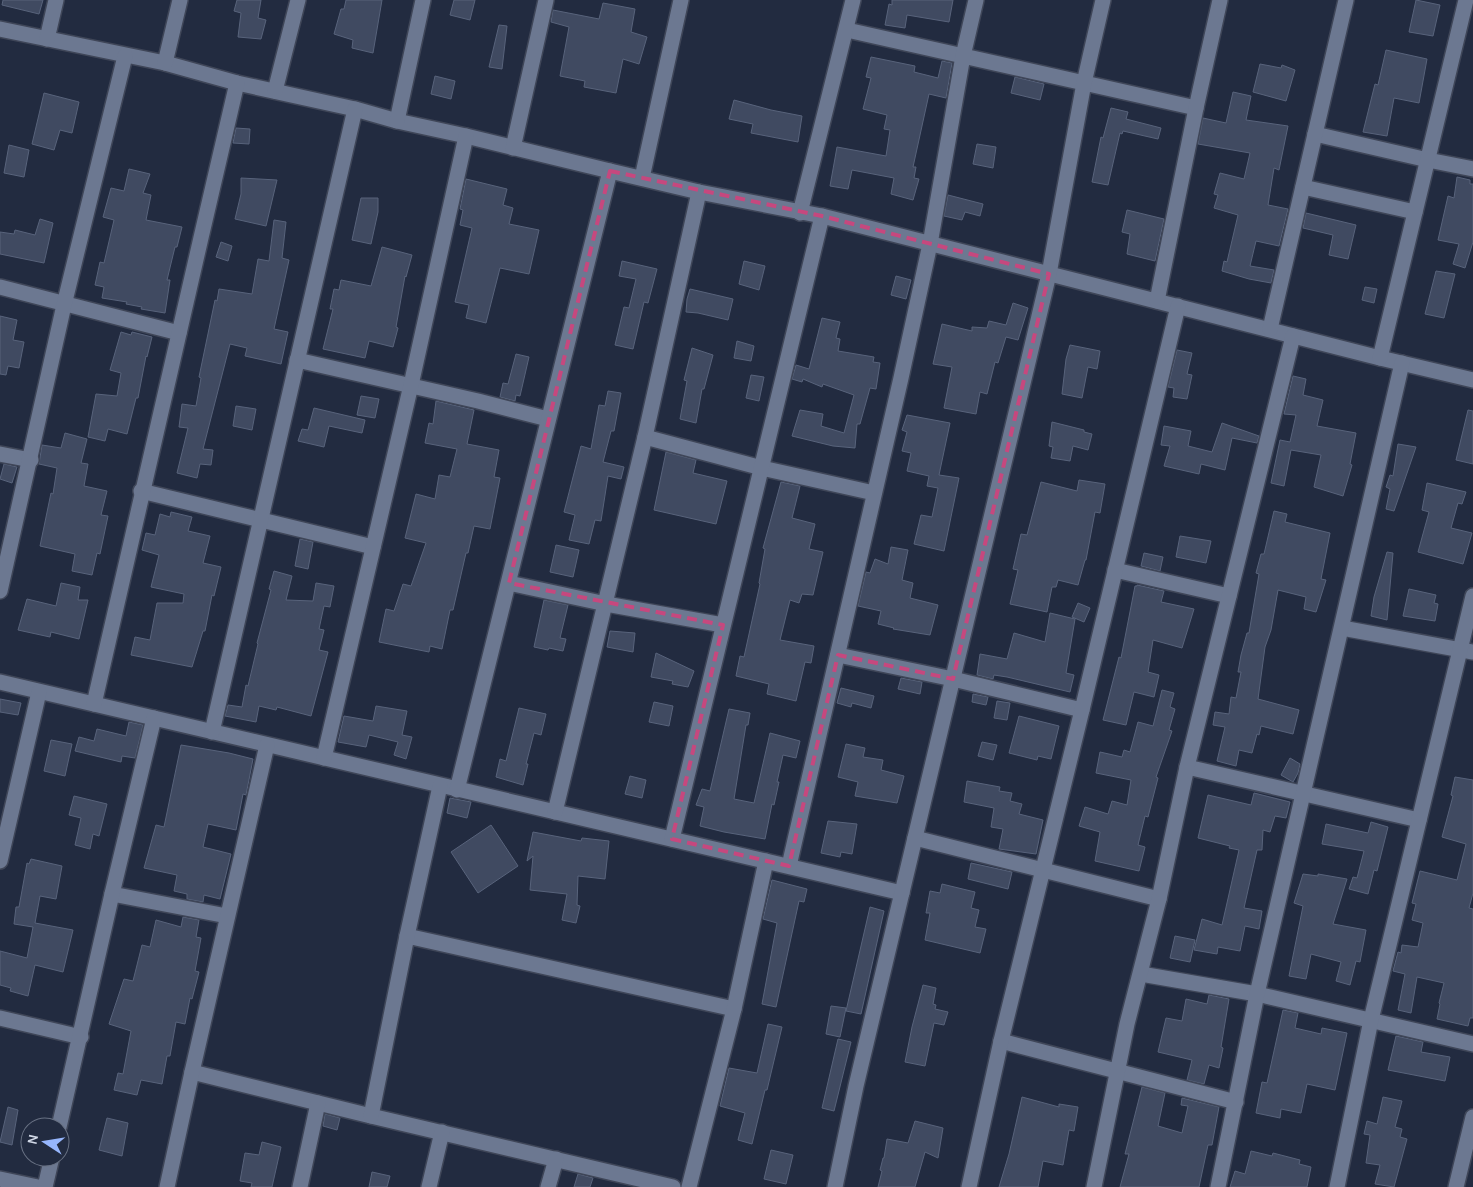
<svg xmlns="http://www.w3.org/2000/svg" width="1473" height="1187" font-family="Karla,sans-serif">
<rect width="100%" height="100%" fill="#222b40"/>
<g fill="#404a61" stroke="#58637b">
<path d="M3 0H43L39 14 2 5Z"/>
<path d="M237 0H261L258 18 266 20 261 39 238 37 241 13 234 11Z"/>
<path d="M346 0H382L373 53 352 48 353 40 334 34 341 9H344Z"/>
<path d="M454 0H475L470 20 450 15Z"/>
<path d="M892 0H953L949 22 907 15 905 28 885 25 889 4 892 5Z"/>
<path d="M1416 0 1440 5 1433 36 1409 32Z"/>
<path d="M603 3 635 9 631 32 647 37 639 64 623 59 616 93 584 87 585 81 560 76 569 27 551 22 553 10 599 19Z"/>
<path d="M499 25 507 26 502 69 489 67Z"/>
<path d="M1386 50 1427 59 1419 103 1394 98 1387 136 1363 132 1375 84 1378 85Z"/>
<path d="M871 57 915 66 914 72 938 78 942 61 952 63 946 98 929 94 913 167H916L914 178 919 179 913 200 891 194 894 178 852 170 848 189 830 186 837 147 886 156 890 130 884 129 887 115 863 109 871 78 866 77Z"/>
<path d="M1260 64 1281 68 1282 65 1295 70 1286 101 1253 92Z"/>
<path d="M435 76 455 81 451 99 431 94Z"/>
<path d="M1015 77 1044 84 1040 100 1011 93Z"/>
<path d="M1233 92 1251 96 1246 120 1288 126 1279 170 1274 168 1268 205 1288 209 1279 246 1256 241 1250 266 1274 270 1271 283 1249 279 1222 271 1224 261 1227 262 1238 215 1214 208 1218 195 1214 194 1220 173 1244 179 1250 153 1198 144 1203 118 1226 123Z"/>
<path d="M44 93 79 102 72 133 60 130 54 150 32 144Z"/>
<path d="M734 100 771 110 802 116 798 142 751 133 753 124 729 119Z"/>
<path d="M1111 108 1128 112 1126 119 1161 128 1158 139 1123 131 1122 134 1120 133 1108 185 1092 182 1101 137 1103 138Z"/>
<path d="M236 128 250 129 249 144 233 143Z"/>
<path d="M977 144 996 147 993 168 973 164Z"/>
<path d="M9 145 29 150 24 177 4 173Z"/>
<path d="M129 169 150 174 143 193 151 195 146 220 182 227 177 247H175L167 280H170L165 313 141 309 142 307 126 304 127 302 102 298 104 287 95 285 100 262 104 263 114 220 103 217 111 188 124 191Z"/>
<path d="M1457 177 1470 180V184H1473V242L1465 268 1453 264 1459 244 1438 240 1448 196 1454 198Z"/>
<path d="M241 178 277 180 266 226 235 219 241 194Z"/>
<path d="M466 179 507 189 503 205 513 208 509 224 539 230 529 274 500 268 486 323 466 318 469 305 455 302 472 228 460 225 463 210 460 209Z"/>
<path d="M948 195 983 204 980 216 965 212 962 220 944 216Z"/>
<path d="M361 198H378V212L371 244 352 240Z"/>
<path d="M1127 210 1164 219 1155 261 1127 254 1130 234 1122 232Z"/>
<path d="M1306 213 1356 225 1348 259 1329 255 1333 235 1303 228Z"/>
<path d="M40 219 53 223 44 263 0 254V232L14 234 15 230 35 235Z"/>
<path d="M274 220 286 222 282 258 289 260 274 329 288 332 281 364 245 356 247 348 230 344 203 449 213 450 211 465 200 464 197 478 177 473 188 428 179 427 182 404 196 406 201 378 199 377 215 300 217 301 219 289 252 294 258 259 269 261Z"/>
<path d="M221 242 232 246 228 261 216 257Z"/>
<path d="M382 247 412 255 406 277 405 276 396 327 398 328 393 347 369 341 365 358 323 349 333 309H330L334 289 339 290 341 280 371 286Z"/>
<path d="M622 261 657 269 648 303 644 302 633 349 615 345 624 307 629 308 636 279 619 276Z"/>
<path d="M744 261 765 266 759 290 739 284Z"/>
<path d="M1436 271 1455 274 1444 318 1425 314Z"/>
<path d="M896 276 911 280 906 299 891 295Z"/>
<path d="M1365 287 1377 289 1374 303 1362 300Z"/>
<path d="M690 289 733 299 728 320 698 313 686 312 687 299Z"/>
<path d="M1013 303 1028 308 1018 340 1006 337 998 363 995 362 987 394 980 392 976 414 944 408 952 367 933 364 942 324 972 331V327L987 328 989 321 1006 325Z"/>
<path d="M0 316 17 320 13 340 24 342 19 368 8 366 6 375 0 374Z"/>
<path d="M822 318 840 322 836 338 840 339 838 351 874 357 873 362 880 363 876 389 870 388 860 424H857L855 448 833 446 792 436 800 410 823 414 821 426 844 433 854 395 823 384 822 387 803 379 802 382 792 379 796 365 809 369Z"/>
<path d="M121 332 131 335 132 332 152 337 147 357 146 356 138 398H136L127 434 108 429 105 441 88 437 96 394 117 396 121 373 110 370Z"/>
<path d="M737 341 754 346 751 361 734 358Z"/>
<path d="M1070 345 1100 351 1097 369 1088 367 1082 398 1062 394 1066 359Z"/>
<path d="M692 348 713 355 704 389H702L696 423 680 419 687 381 684 380Z"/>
<path d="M1177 350 1192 353 1187 374 1192 375 1187 399 1173 397 1174 388 1168 387Z"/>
<path d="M516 354 529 357 520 396 516 395 515 401 500 397 503 383 508 384Z"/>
<path d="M751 375 764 377 759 401 746 398Z"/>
<path d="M1293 376 1306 379 1303 395 1323 400 1317 426 1356 433 1350 464 1352 465 1343 496 1314 487 1321 455 1291 450 1284 486 1271 483 1280 440 1290 442 1296 415 1284 414Z"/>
<path d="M608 391 621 393 614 431H611L603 462 624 467 621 479 608 476 601 521 595 520 589 544 569 540 575 515 564 512 581 446 591 449 599 405 605 406Z"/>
<path d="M361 396 379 399 375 418 357 415Z"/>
<path d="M436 401 474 410 467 444 499 450 494 477 500 478 490 529 474 526 468 553H466L453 610H450L442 649 430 646 429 652 379 642 386 609 394 611 403 584 411 586 426 543 405 538 416 494 435 499 439 475 450 477 457 449 425 443 429 423 433 424Z"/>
<path d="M236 406 256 409 252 430 233 426Z"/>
<path d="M314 408 365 420 362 433 329 426 324 447 298 441 302 429 308 430Z"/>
<path d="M1468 410 1473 411V464L1456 460Z"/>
<path d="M907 415 950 423 939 475 959 478 944 551 914 544 921 515 932 517 938 488 927 486 929 476 907 471 911 453 902 451 907 432 902 430Z"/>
<path d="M1052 422 1084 430V432L1092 434 1088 450 1073 446 1070 461 1051 458 1053 447 1049 446Z"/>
<path d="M1222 423 1259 436 1257 443 1232 438 1225 470 1201 464 1199 474 1164 466 1170 446 1161 445 1164 426 1191 431 1188 446 1212 452Z"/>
<path d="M65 433 87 439 81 463 88 464 84 486 107 491 101 515 108 516 100 554 97 553 92 575 72 571 75 554 40 546 51 493 53 494 57 468 39 464 42 445 61 448Z"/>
<path d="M1398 444 1416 447 1394 511 1386 509 1390 489 1386 487 1390 475 1393 476Z"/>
<path d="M666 452 696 460 693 473 727 481 716 524 654 510Z"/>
<path d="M4 464 17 467 12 483 0 479Z"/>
<path d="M1079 480 1105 484 1100 513 1095 512 1086 560H1085L1078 585 1058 580 1056 587H1052L1047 612 1010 604 1018 570 1013 569 1021 534 1027 535 1041 482 1077 491Z"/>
<path d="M781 482 800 486 792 518 815 524 809 549 823 552 813 595 802 594 799 603 790 600 780 640 814 646 811 663 805 662 796 701 767 694 769 684 736 676 740 656 744 657 760 584 759 583 765 549 763 548Z"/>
<path d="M1427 483 1466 492 1462 504 1458 503 1451 528 1472 533 1463 564 1418 552 1429 512 1422 510Z"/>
<path d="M1274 511 1287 514 1285 522 1330 533 1321 579 1326 580 1316 612 1304 609 1306 597 1278 590 1271 630 1265 647 1258 699 1299 710 1293 734 1261 726 1259 735 1257 734 1252 753 1239 750 1236 766 1217 761 1225 727 1213 725 1215 712 1229 714 1231 697 1236 698 1241 672H1238L1241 655 1247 633H1249L1259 574 1256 573 1261 554H1264Z"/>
<path d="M171 512 192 517 188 531 210 536 203 563 221 567 214 596 212 595 205 631H203L192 667 131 655 135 637 150 640 157 603H183L184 594 151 587 159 555 142 550 146 533 155 535 160 514 170 517Z"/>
<path d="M1180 536 1211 541 1206 563 1176 557Z"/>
<path d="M300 539 313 542 308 569 295 566Z"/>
<path d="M556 545 579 550 573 577 550 572Z"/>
<path d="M891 547 908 550 902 580 913 583 910 598 938 605 930 635 893 629 894 628 878 624 881 611 858 606 866 572 870 573 875 559 888 564Z"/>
<path d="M1387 552 1393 553 1387 620 1371 616 1374 597Z"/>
<path d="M1144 553 1163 557 1160 571 1141 566Z"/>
<path d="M274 571 292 576 286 600 313 601 316 583 334 586 330 607 324 606 319 629 324 630 319 650 328 652 311 716 277 707 276 710 259 706 256 722 225 716 228 705 242 707 246 685 248 686 258 644 257 643 271 590 269 589Z"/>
<path d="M61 583 80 587 78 600H88L79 639 51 632 50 637 18 630 27 599 56 606Z"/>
<path d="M1137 585 1164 591 1161 602 1194 609 1182 648 1153 640 1148 672 1159 675 1154 697 1134 692 1126 725 1103 720 1119 657 1121 658 1135 586H1137Z"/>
<path d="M1409 589 1436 595 1434 603 1438 604 1435 621 1403 616Z"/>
<path d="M544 600 568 605 560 638 566 639 563 651 549 648 548 650 534 647Z"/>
<path d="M1078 603 1090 608 1084 622 1072 617Z"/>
<path d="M1050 613 1075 619 1066 673 1074 675 1070 692 1007 677 994 675 993 679 977 675 980 654 1007 659 1014 633 1045 642Z"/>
<path d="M610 631 635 633 633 652 607 647Z"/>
<path d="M656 653 694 671 688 687 672 684 673 681 651 677Z"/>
<path d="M901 678 922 682 920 694 898 689Z"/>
<path d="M841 688 874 696 871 708 852 703 851 707 837 703Z"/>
<path d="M1162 690 1174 693 1170 707 1175 709 1169 730 1172 731 1156 777 1158 778 1148 817 1145 816 1138 845 1145 847 1139 871 1095 861 1100 832 1079 826 1085 807 1108 814 1112 801 1127 805 1131 780 1096 773 1100 752 1122 757 1124 750 1130 752 1138 722 1153 726Z"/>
<path d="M973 694 988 697 986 705 972 702Z"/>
<path d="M0 699 21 703 18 715 0 712Z"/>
<path d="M997 701 1010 703 1007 720 994 718Z"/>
<path d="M654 702 673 706 669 726 649 722Z"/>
<path d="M376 706 407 711 402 735 412 737 406 759 394 755 398 742 369 735 366 747 338 742 344 716 373 721Z"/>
<path d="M519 708 546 714 541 735 534 733 526 764H528L523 785 496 777 500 759 506 761Z"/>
<path d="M729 709 750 713 748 725H746L734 799 754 803 770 733 800 741 796 758 783 755 777 782H779L774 805 772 804 765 839 724 832 700 826 704 807 696 805 702 789 710 791Z"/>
<path d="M1019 716 1059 726 1051 759 1038 756 1037 760 1009 753Z"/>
<path d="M129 722 143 725 135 758 122 756 121 762 75 751 79 737 94 741 97 729 126 736Z"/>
<path d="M51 740 72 744 65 776 44 771Z"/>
<path d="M982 742 997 745 993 760 978 756Z"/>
<path d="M846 744 865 748 863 757 883 760 881 770 904 776 897 803 855 796 858 782 838 777Z"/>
<path d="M181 745 229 753 253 759 246 795 243 794 236 830 208 824 203 847 231 854 220 899 204 895 203 902 187 899V894L174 891 177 875 144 868 156 825 164 827Z"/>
<path d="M1290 758 1300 764 1298 773 1293 782 1281 775Z"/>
<path d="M630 776 646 780 642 798 625 794Z"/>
<path d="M1455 777 1473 780V893L1469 908 1473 909V1018H1470L1468 1026 1437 1019 1440 1004 1439 1003 1444 983 1417 977 1411 1013 1398 1010 1405 974 1393 971 1398 952 1401 953 1402 945 1418 947 1423 923 1412 920 1416 904 1412 903 1420 871 1457 880 1466 844 1442 837 1453 796 1451 795Z"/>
<path d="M967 781 1000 787 999 791 1012 793 1010 801 1022 804 1019 814 1043 820 1036 854 999 849 1003 829 991 827 994 808 964 802Z"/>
<path d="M1254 793 1290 802 1286 818 1275 816 1270 832 1263 830 1262 850H1257L1244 908 1262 911 1259 929 1245 926 1240 951 1218 947 1217 954 1194 950 1202 919 1222 925 1239 850 1229 848 1230 846 1198 838 1208 795 1251 805Z"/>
<path d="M74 796 107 804 99 836 93 834 90 849 75 845 81 818 69 815Z"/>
<path d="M450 798 471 802 467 818 447 813Z"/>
<path d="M828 821 857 824 852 854 841 852 840 857 821 853Z"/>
<path d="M1371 822 1388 827 1377 871 1374 870 1368 894 1349 889 1353 877 1357 878 1364 851 1322 844 1326 824 1368 833Z"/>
<path d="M491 825 518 866 478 893 451 852Z"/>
<path d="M533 832 581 841 582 838 609 841 605 879 578 876 577 905 580 906 576 923 562 920 567 894 530 890 533 856 527 861Z"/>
<path d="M31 859 62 866 56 899 40 896 35 923 73 930 63 972 35 965 28 996 10 991 11 988 0 985V951L27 958 33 927 14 924 16 907H19L27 863 29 864Z"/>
<path d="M971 863 1012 872 1008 889 968 879Z"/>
<path d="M1303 874 1318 876V874L1347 879 1333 924 1366 930 1360 962 1356 961 1350 985 1336 981 1341 962 1311 954 1306 979 1289 976 1303 906 1294 903Z"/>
<path d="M772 880 807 889 804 902 799 901 776 1007 762 1004 777 923 763 919Z"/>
<path d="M942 884 975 892 971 908 979 910 975 927 986 929 980 953 925 940 930 913H926L930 891 940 893Z"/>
<path d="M870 907 884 911 861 1014 846 1011Z"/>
<path d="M183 917 199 920 196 937 201 938 195 971 199 972 192 999 190 998 185 1024 176 1022 170 1056H167L162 1084 141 1080 137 1095 114 1090 118 1073 123 1074 131 1031 109 1024 124 979 133 981 142 945 150 947 156 920 181 927Z"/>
<path d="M1175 936 1195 940 1190 962 1170 958Z"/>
<path d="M923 985 936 988 933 1004 936 1005 935 1009 948 1012 944 1025 934 1023 925 1066 905 1062 912 1027Z"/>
<path d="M1209 995 1229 999 1221 1047 1223 1048 1219 1068 1209 1065 1204 1084 1187 1080 1192 1060 1158 1052 1166 1018 1182 1021 1186 999 1207 1004Z"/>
<path d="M831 1006 846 1008 840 1037 826 1034Z"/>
<path d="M1283 1010 1298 1013 1295 1028 1321 1034 1322 1028 1347 1033 1335 1090 1307 1084 1301 1113 1281 1109 1280 1118 1256 1113 1262 1082 1267 1083Z"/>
<path d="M768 1024 782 1027 767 1090H765L752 1144 738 1140 745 1113 720 1106 729 1068 757 1073Z"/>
<path d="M1396 1036 1423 1042 1421 1052 1450 1057 1445 1081 1388 1070Z"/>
<path d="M838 1039 851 1042 834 1111 822 1108Z"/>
<path d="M1142 1087 1165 1093 1158 1126 1182 1133 1188 1106 1181 1105 1182 1098 1219 1107 1214 1134 1212 1145H1208L1199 1187H1120L1129 1154H1125Z"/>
<path d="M1022 1097 1059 1107V1104L1078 1107 1074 1131 1069 1130 1063 1165 1043 1161 1038 1187H999L1009 1154Z"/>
<path d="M1383 1097 1402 1101 1395 1127 1402 1129 1400 1137 1407 1139 1394 1187 1375 1184 1380 1165 1366 1163 1370 1135 1364 1134 1367 1121 1377 1124Z"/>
<path d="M8 1107 18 1110 12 1145 0 1142Z"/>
<path d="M325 1114 340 1118 337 1130 323 1126Z"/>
<path d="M107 1118 128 1123 122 1156 99 1150Z"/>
<path d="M915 1121 943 1128 938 1158 925 1152 915 1187H878L882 1171 880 1170 883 1158H884L887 1139 908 1143Z"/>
<path d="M262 1142 281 1147 272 1187H251L252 1183 240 1181 245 1153 259 1155Z"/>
<path d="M771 1150 793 1155 786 1184 764 1179Z"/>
<path d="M1251 1151 1272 1156 1273 1153 1300 1160 1299 1164 1311 1167 1307 1187H1230L1235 1171 1245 1174Z"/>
<path d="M372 1172 390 1176 387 1187H369Z"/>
<path d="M578 1174 593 1178 590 1187H574Z"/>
</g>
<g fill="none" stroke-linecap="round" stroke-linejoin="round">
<g stroke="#3f4658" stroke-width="18">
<g id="street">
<path d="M0 29 165 63 237 83 355 109 397 121 466 136 610 171 699 192 822 216 1380 358 1473 380"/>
<path d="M847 30 1196 108"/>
<path d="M47 39 56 0"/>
<path d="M165 63 180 0"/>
<path d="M275 91 298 0"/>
<path d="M397 121 423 0"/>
<path d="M1315 134 1428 160 1473 169"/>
<path d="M513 148 546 0"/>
<path d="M642 178 681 0"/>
<path d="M1303 187 1415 212"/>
<path d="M800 213 853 0"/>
<path d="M0 287 179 333"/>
<path d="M1157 301 1196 108 1220 0"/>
<path d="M1270 329 1346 0"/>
<path d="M1380 358 1466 0"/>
<path d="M297 360 478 401 548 419"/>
<path d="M645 437 762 468 874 493"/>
<path d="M0 454 31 460"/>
<path d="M141 491 373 547"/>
<path d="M1115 570 1229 596"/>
<path d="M509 583 606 604 723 625"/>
<path d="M0 591 64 305 125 56"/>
<path d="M1342 628 1473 652"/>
<path d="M838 655 953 679 1082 710"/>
<path d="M0 682 902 893"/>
<path d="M94 704C140 497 189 290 237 83"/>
<path d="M212 732 355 109"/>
<path d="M324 758 411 385 466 136"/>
<path d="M1187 767 1419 820"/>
<path d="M457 790 610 171"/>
<path d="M555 812 645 437 699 192"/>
<path d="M915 838 1159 899"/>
<path d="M672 839 822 216"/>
<path d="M0 861 39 692"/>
<path d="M789 866 901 378 930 244 963 56 976 0"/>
<path d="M112 894 227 916"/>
<path d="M407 936 734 1009"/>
<path d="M1141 974 1257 994 1473 1044"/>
<path d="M0 1018 81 1037"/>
<path d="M1001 1041 1236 1102"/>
<path d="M192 1072 371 1116 673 1187"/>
<path d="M371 1116 407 936 440 786"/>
<path d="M59 1127 112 894 154 718"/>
<path d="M0 1179 38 1187"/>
<path d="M45 1187 52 1157"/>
<path d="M167 1187 192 1072 267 745"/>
<path d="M300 1187 318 1103"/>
<path d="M429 1187 442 1132"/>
<path d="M548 1187 556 1159"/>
<path d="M689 1187 734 1009 766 861"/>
<path d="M835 1187 856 1086 1049 274 1084 83 1103 0"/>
<path d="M969 1187 1001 1041 1082 710 1178 306"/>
<path d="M1094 1187 1127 1024 1159 899 1187 767 1293 336"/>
<path d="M1218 1187 1257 994 1402 363"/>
<path d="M1337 1187 1371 1020 1473 596"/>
<path d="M1456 1187 1473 1117"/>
</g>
</g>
<use href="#street" stroke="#6c7891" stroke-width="15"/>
</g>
<path fill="none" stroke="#c6487e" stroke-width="4" stroke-dasharray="10 6" stroke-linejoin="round" d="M610 171 822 216 1049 274 953 679 838 655 789 866 672 839 723 625 509 583Z"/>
<g transform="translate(45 1142) rotate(282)"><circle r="24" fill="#222b40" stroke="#687183"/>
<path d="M0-4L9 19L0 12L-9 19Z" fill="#96b6fd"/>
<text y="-8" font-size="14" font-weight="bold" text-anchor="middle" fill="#d2d9e7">N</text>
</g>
</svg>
